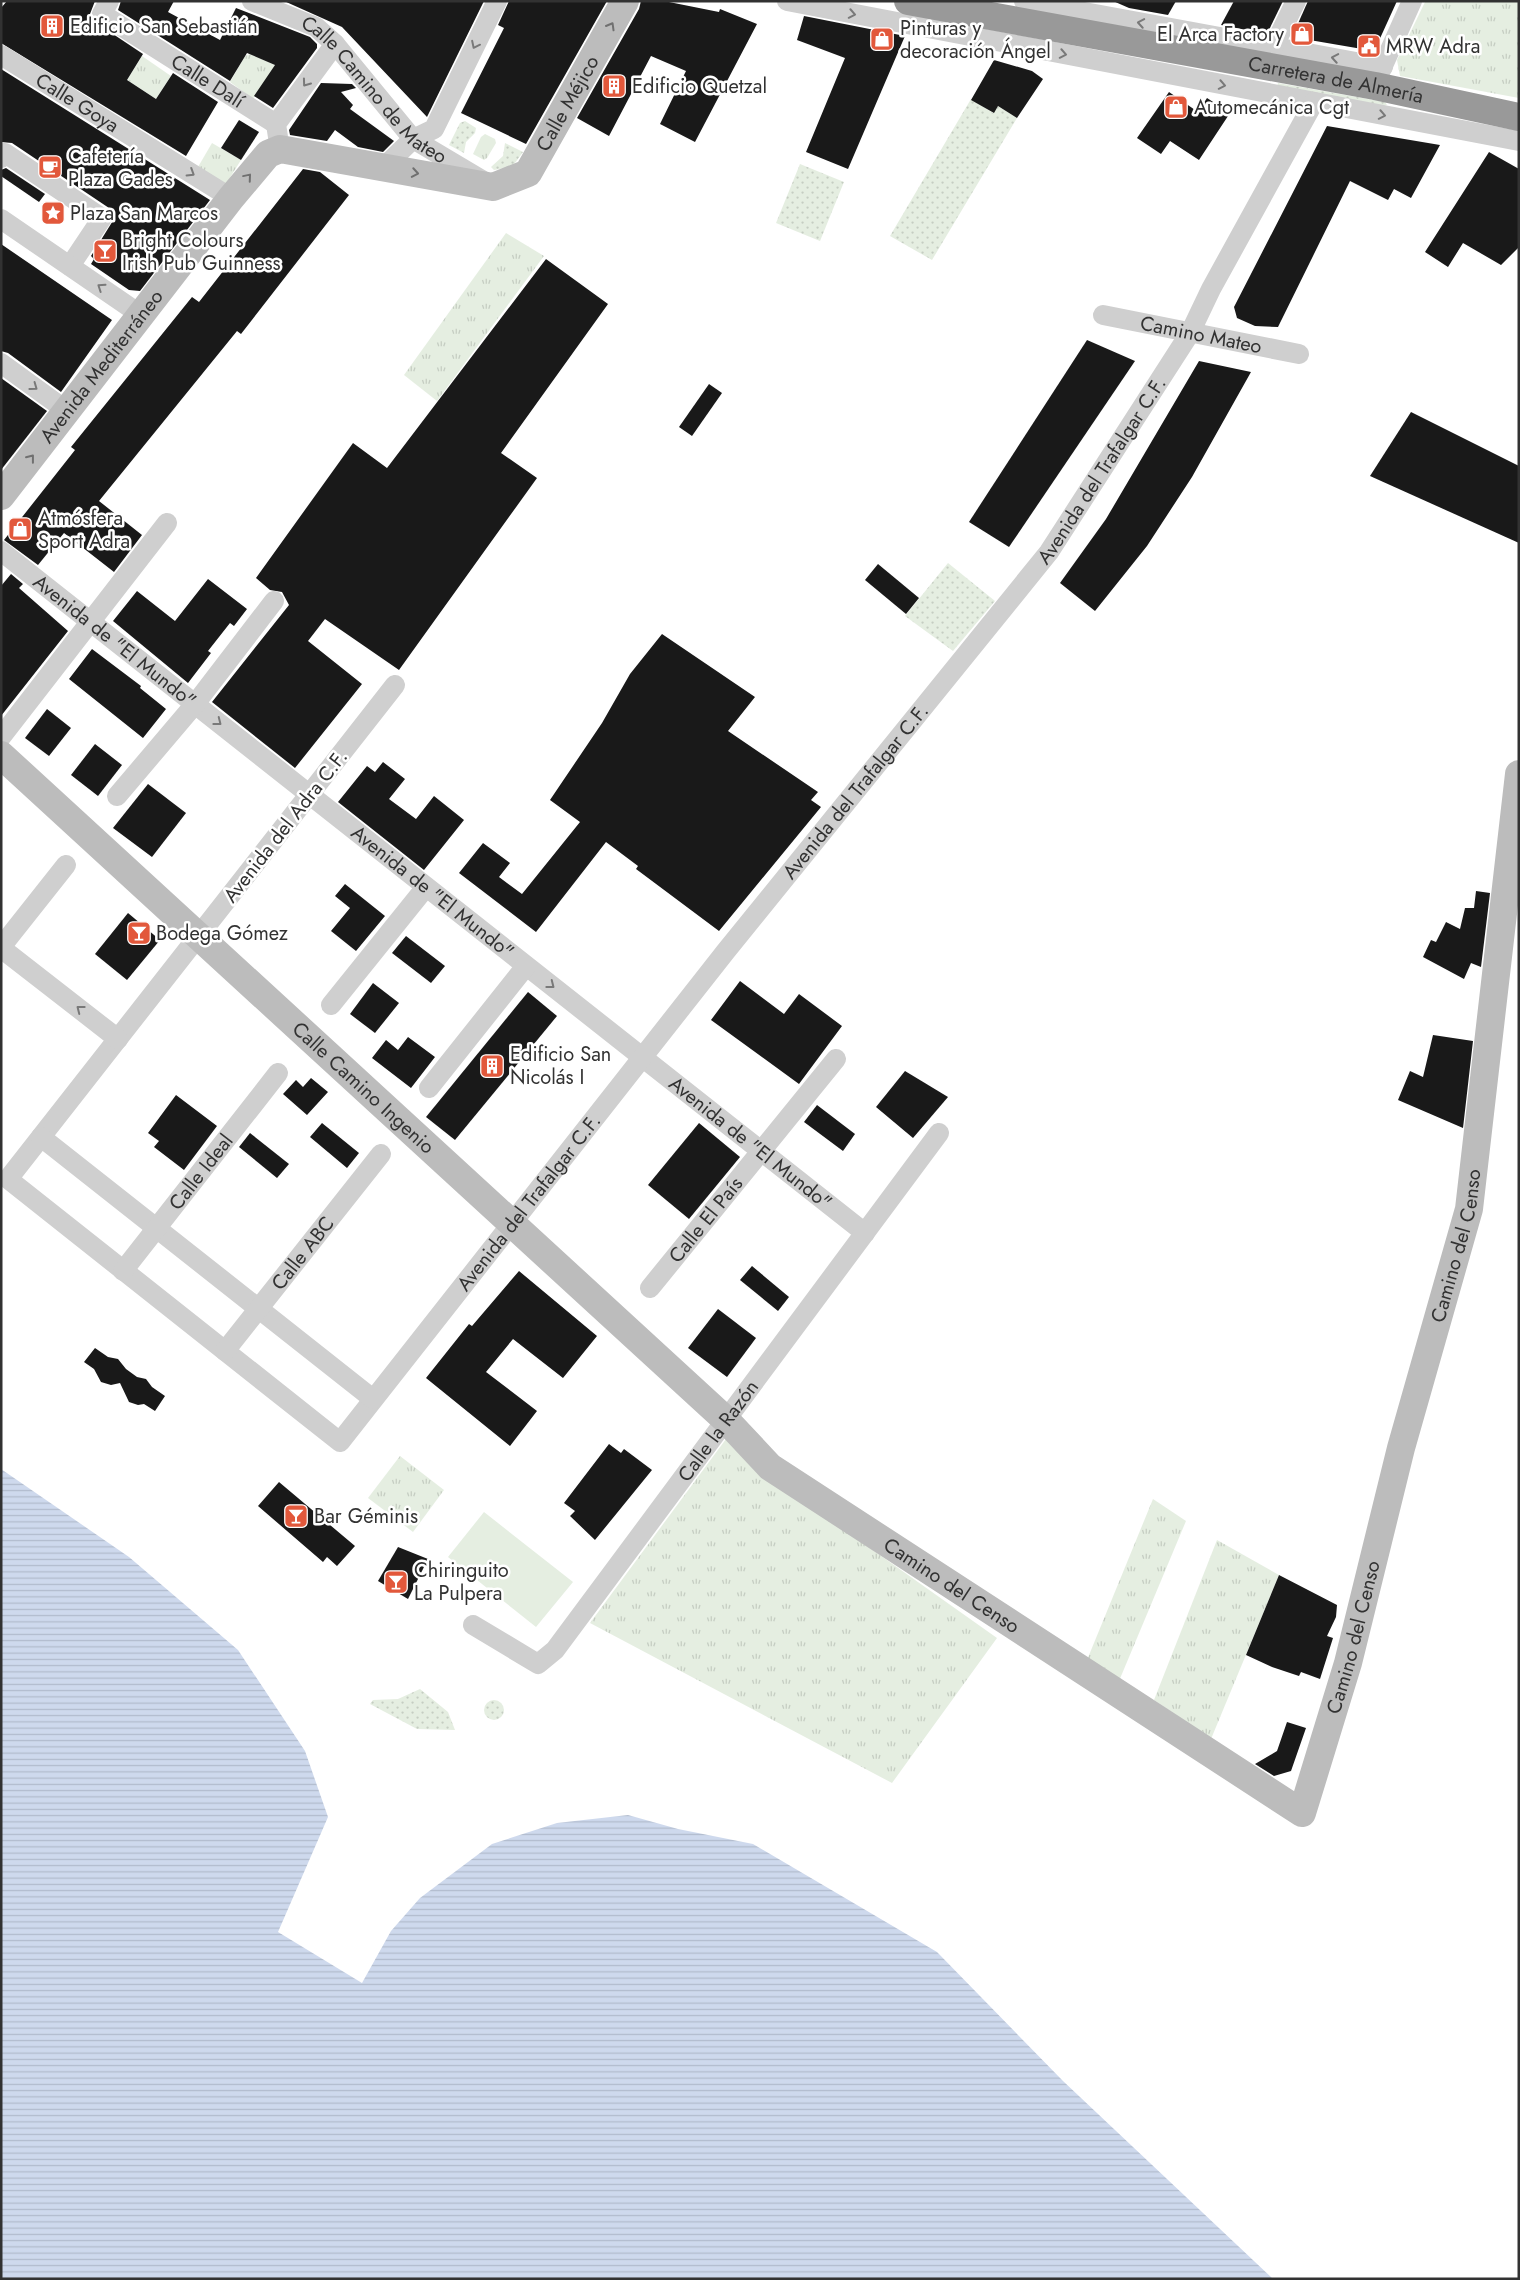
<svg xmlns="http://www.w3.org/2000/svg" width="1520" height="2280" font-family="Jost,sans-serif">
<defs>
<pattern id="grass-tufts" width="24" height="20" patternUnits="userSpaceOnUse" patternTransform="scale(1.25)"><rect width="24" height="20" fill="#e5eee1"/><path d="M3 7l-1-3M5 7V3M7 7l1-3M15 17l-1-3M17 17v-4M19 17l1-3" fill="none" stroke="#c5cdc2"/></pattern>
<pattern id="garden-dots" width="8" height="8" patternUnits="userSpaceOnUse" patternTransform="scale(1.25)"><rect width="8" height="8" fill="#e5eee1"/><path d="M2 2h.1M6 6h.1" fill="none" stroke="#c5cdc2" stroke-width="1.8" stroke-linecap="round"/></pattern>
<pattern id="water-rules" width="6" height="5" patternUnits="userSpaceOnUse" patternTransform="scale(1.25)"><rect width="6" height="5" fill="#ced9ed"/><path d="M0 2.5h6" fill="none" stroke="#b1bbcc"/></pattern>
</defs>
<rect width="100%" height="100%" fill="#fff"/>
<g fill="url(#grass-tufts)">
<path d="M1519 1V98L1400 76 1397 60 1425 2Z"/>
<path d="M250 54 275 65 253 99 230 82 245 56Z"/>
<path d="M142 56 171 76 156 99 127 80Z"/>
<path d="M485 134 495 139 496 143 487 158 484 160 473 154 481 137Z"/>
<path d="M212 143 241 160 226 184 198 167Z"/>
<path d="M506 233 544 256 437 401 404 375Z"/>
<path d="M726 1439 764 1473 997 1638 892 1783 590 1623Z"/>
<path d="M400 1456 444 1490 413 1532 368 1498Z"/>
<path d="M1153 1499 1186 1521 1119 1681 1087 1660Z"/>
<path d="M1217 1540 1279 1575 1211 1739 1154 1700Z"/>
</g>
<g fill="url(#garden-dots)">
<path d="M1278 83 1385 102 1387 105 1382 106 1277 87Z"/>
<path d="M971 99 993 113 998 106 1017 118 932 260 890 236Z"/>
<path d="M465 121 476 128 475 133 466 142 464 153 449 145 460 123Z"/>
<path d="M505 143 523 152 512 167 494 170 491 167 503 156Z"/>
<path d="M800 164 844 182 820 241 776 223Z"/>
<path d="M948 563 995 601 953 651 905 616Z"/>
<path d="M420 1689 448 1712 455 1730 417 1729 370 1704 373 1700 398 1699Z"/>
<circle cx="494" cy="1710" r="10"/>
</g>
<path fill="#e5eee1" d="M484 1512 573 1582 536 1627 448 1557Z"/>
<path fill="url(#water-rules)" d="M1 1469 129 1557 238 1650 305 1751 328 1817 278 1932 362 1983 391 1931 420 1898 492 1844 557 1823 628 1815 678 1829 753 1844 937 1952 1063 2081 1273 2279H1Z"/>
<g fill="#191919">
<path d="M7 1H95L90 14 92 20 143 54 127 80 156 99 173 73 218 102 186 156 1 43V8Z"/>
<path d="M121 1H174L168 12 220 40 236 8 310 37 317 44V48L273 108 254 96 275 65 247 53 230 81 118 10Z"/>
<path d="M284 1H484L427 117 342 27Z"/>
<path d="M509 1H607L526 144 461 113 504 28 498 25Z"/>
<path d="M641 1H664L719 12 720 9 757 24 695 142 660 124 686 71 651 56 609 136 577 118 639 9Z"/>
<path d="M1113 1H1176L1168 15 1129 8Z"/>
<path d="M1234 1H1283L1267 34 1221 25Z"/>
<path d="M1308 1H1397L1377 45 1368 50 1292 37Z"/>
<path d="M804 16 905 36 848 169 806 152 845 58 797 40Z"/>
<path d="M994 60 1032 71 1043 79 1017 118 998 106 994 113 971 100Z"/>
<path d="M1 69 210 200 140 291 129 290 91 264 94 259 91 256 114 219 109 208 12 143 1 142Z"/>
<path d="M321 83 352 84 356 88 341 92 353 105 350 109 394 141 383 152 358 147 335 130 327 141 290 135 289 130Z"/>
<path d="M1169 92 1198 112 1207 98 1230 113 1199 160 1170 141 1161 154 1137 138Z"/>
<path d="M239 120 259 132 241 160 221 148Z"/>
<path d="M1327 126 1440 145 1411 198 1394 189 1388 200 1350 181 1278 327 1255 326 1237 318 1234 307Z"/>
<path d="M1489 152 1519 169V247L1501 265 1463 243 1448 267 1425 252Z"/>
<path d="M6 168 45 194 39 202 1 176V170Z"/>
<path d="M303 169 320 172 349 195 241 334 237 331 99 501 142 535 114 572 64 533 38 565 4 540 75 450 71 447 192 297 199 302Z"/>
<path d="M1 244 112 320 61 392 8 353 1 351Z"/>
<path d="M546 259 608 304 501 453 537 478 399 670 325 619 308 641 362 684 295 768 212 702 289 605 282 592 270 590 256 578 353 443 387 468Z"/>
<path d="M1087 340 1135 361 1009 547 969 522Z"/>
<path d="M1199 361 1251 372 1192 477 1147 546 1095 611 1060 583 1106 519Z"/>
<path d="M1 378 47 411 1 470Z"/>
<path d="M709 384 722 393 692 436 679 427Z"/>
<path d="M1411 412 1519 466V543L1370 476Z"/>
<path d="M878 564 919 598 906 614 865 580Z"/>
<path d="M11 574 23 584 19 588 68 631 1 716V586Z"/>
<path d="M208 579 247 609 234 626 230 623 208 651 211 653 188 683 113 621 137 591 175 621Z"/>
<path d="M662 634 755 697 728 731 818 792 811 800 821 807 719 931 636 869 638 866 606 842 536 932 459 873 483 843 510 863 499 877 522 894 580 822 550 800 602 723 630 674Z"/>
<path d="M92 649 141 686 140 688 166 709 143 738 69 679Z"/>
<path d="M47 709 71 728 49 756 25 738Z"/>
<path d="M95 744 122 765 98 796 71 775Z"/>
<path d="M383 762 405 779 389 799 416 819 434 796 464 820 424 870 338 802 367 766 375 772Z"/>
<path d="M148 784 186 813 152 857 113 828Z"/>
<path d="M345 884 385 916 356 951 331 931 350 908 335 896Z"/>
<path d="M1476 891 1490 893 1481 967 1471 963 1464 979 1423 957 1431 940 1436 942 1446 922 1460 929 1465 908H1474Z"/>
<path d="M128 913 160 940 127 980 95 954Z"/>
<path d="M406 936 445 966 431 983 392 953Z"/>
<path d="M740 981 784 1014 799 994 842 1026 799 1084 711 1020Z"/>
<path d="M373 983 399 1003 375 1033 350 1014Z"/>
<path d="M528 992 557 1016 455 1140 426 1117Z"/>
<path d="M1433 1035 1473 1041 1463 1128 1398 1100 1410 1071 1423 1077Z"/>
<path d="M408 1037 435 1057 411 1088 372 1058 386 1040 398 1050Z"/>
<path d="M905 1071 948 1097 913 1138 876 1107Z"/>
<path d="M311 1078 328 1092 307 1115 283 1094 296 1080 303 1087Z"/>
<path d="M176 1095 217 1126 184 1170 154 1147 159 1141 148 1133Z"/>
<path d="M817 1105 855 1134 843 1151 804 1122Z"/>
<path d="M322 1123 359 1153 347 1168 310 1137Z"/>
<path d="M699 1123 740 1157 689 1219 648 1185Z"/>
<path d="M250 1133 289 1164 277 1178 239 1147Z"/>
<path d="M752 1266 789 1297 778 1311 740 1280Z"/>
<path d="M519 1271 597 1336 563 1378 513 1339 486 1372 537 1411 510 1446 426 1378 469 1324 472 1326Z"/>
<path d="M718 1309 756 1338 727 1377 688 1348Z"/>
<path d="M95 1348 108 1357 118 1359 126 1369 137 1377 146 1379 152 1387 165 1396 155 1411 144 1404 138 1405 129 1402 120 1383 111 1385 101 1382 94 1369 84 1362Z"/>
<path d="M609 1444 621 1453 624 1449 652 1470 595 1540 570 1516 575 1511 564 1503Z"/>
<path d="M279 1482 355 1546 337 1566 327 1557 323 1562 258 1506Z"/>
<path d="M398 1547 428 1559 408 1599 378 1581Z"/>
<path d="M1279 1575 1337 1605 1336 1617 1327 1636 1333 1638 1320 1679 1301 1672 1299 1676 1272 1667 1246 1655Z"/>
<path d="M1287 1722 1306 1728 1291 1771 1274 1776 1255 1764 1277 1751Z"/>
</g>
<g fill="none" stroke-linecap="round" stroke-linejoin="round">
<g stroke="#cfcfcf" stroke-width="20">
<path id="s1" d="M109 1 102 14 276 124"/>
<path id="s2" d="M252 1 316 27 335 44 413 139 482 180"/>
<path d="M787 1 1519 141"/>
<path d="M1024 1 1383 67"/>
<path id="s3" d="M1 55 231 198"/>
<path d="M1268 58 1296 1"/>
<path d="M1377 79 1412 1"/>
<path d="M278 137 276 124 335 44"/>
<path d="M1 158 5 153 102 218 70 266"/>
<path d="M384 167 413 139 434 129 497 1"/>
<path d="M1 219 141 315"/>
<path id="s4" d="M1103 315 1299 354"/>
<path d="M1 363 67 411"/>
<path id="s5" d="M1 551 865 1233"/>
<path id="s6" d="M395 685 8 1179 340 1442 726 951 1049 552 1190 333 1211 289 1314 102"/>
<path d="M1 737 167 523"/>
<path d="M117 796 195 704 274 601"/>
<path d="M1 947 66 865"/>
<path d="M1 948 118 1039"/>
<path d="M331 1005 426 887"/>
<path d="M429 1088 526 966"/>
<path d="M41 1137 373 1399"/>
<path id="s7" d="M123 1271 278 1073"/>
<path id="s8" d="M650 1288 836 1059"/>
<path id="s9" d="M225 1351 381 1154"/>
<path id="s10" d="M473 1625 538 1664 555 1650 939 1133"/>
</g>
<g stroke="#bcbcbc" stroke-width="28">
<path id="s11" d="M1 496 231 198 268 154 280 149 493 187 528 173 625 1"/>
<path id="s12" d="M1 755 726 1420 770 1467 1302 1813 1348 1663 1401 1448 1469 1209 1519 774"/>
</g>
<path stroke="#999" stroke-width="28" id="s13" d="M908 1 1375 86 1519 117"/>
</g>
<defs><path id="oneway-chevron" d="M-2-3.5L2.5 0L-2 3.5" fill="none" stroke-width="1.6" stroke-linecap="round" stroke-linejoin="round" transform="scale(1.25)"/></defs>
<g stroke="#797979">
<use href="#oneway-chevron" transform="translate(852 14) rotate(11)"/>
<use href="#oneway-chevron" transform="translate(1141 23) rotate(-170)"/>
<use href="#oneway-chevron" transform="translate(475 45) rotate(116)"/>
<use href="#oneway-chevron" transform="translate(1063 54) rotate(11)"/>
<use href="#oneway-chevron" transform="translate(1335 58) rotate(-170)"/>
<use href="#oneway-chevron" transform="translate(306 83) rotate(126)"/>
<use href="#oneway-chevron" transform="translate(1222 85) rotate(11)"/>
<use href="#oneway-chevron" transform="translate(1382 115) rotate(11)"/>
<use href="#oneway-chevron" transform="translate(191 173) rotate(32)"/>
<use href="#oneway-chevron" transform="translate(101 287) rotate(-146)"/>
<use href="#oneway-chevron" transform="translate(34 387) rotate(36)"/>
<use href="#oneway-chevron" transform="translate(218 722) rotate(38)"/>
<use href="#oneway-chevron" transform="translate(551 985) rotate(38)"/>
<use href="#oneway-chevron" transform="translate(80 1009) rotate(-142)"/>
</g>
<g stroke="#707070">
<use href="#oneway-chevron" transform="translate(611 26) rotate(-60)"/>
<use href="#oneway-chevron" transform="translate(415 173) rotate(10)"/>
<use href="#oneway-chevron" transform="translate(248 177) rotate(-50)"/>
<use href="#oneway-chevron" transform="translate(31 458) rotate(-52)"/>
</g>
<defs>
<g id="building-square" transform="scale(1.25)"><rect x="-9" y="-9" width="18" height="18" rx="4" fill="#e2583b" stroke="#fff"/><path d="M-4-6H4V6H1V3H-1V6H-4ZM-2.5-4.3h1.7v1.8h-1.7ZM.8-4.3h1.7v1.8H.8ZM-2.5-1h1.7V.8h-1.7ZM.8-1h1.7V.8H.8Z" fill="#fff"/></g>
<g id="shop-square" transform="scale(1.25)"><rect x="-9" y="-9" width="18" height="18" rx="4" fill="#e2583b" stroke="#fff"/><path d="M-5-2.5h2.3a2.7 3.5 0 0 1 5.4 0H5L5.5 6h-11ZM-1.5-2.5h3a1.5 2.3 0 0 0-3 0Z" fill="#fff"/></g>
<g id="civic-square" transform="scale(1.25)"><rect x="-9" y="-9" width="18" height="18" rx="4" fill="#e2583b" stroke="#fff"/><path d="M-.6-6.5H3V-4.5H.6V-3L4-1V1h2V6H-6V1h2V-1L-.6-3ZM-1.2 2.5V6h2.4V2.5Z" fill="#fff"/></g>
<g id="cafe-square" transform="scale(1.25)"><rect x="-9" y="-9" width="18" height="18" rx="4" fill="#e2583b" stroke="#fff"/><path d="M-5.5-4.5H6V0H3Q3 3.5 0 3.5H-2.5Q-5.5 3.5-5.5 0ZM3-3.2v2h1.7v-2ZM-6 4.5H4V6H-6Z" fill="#fff"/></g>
<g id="sight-square" transform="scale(1.25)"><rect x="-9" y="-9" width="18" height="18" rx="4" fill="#e2583b" stroke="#fff"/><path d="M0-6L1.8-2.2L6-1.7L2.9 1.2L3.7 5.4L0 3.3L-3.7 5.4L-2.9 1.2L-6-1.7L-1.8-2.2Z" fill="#fff"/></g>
<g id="bar-square" transform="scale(1.25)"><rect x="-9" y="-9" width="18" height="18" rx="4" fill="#e2583b" stroke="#fff"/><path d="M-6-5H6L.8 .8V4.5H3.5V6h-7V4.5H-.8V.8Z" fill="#fff"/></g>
</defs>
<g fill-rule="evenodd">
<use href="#building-square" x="52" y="26"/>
<use href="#shop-square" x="1302" y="34"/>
<use href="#shop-square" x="882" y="39"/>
<use href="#civic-square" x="1369" y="46"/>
<use href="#building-square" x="614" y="86"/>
<use href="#shop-square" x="1176" y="107"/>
<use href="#cafe-square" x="50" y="167"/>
<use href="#sight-square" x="53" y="213"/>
<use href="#bar-square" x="105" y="251"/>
<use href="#shop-square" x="20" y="529"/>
<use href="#bar-square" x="139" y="933"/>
<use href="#building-square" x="492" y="1066"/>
<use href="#bar-square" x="296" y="1516"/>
<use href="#bar-square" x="396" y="1582"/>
</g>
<g text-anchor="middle" stroke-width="5" stroke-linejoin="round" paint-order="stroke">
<g font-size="20" fill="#323232" stroke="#fff" text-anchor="start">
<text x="70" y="33">Edificio San Sebastián</text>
<text x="900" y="35">Pinturas y<tspan x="900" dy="23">decoración Ángel</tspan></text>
<text x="1284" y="41" text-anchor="end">El Arca Factory</text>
<text x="1386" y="53">MRW Adra</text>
<text x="632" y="93">Edificio Quetzal</text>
<text x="1194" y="114">Automecánica Cgt</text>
<text x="68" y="163">Cafetería<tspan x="68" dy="23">Plaza Gades</tspan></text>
<text x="70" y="220">Plaza San Marcos</text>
<text x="122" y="247">Bright Colours<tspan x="122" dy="23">Irish Pub Guinness</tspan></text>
<text x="38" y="525">Atmósfera<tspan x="38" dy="23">Sport Adra</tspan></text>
<text x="156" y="940">Bodega Gómez</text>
<text x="510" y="1061">Edificio San<tspan x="510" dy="23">Nicolás I</tspan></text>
<text x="314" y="1523">Bar Géminis</text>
<text x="414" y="1577">Chiringuito<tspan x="414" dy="23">La Pulpera</tspan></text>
</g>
<g font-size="20" fill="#323232" stroke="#fff">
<text dy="7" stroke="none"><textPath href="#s13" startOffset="435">Carretera de Almería</textPath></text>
<text dy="7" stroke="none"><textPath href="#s1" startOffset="140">Calle Dalí</textPath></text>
<text dy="7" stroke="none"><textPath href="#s2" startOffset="155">Calle Camino de Mateo</textPath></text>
<text dy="7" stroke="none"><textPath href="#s3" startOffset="90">Calle Goya</textPath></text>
<text dy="7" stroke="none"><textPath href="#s11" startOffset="781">Calle Méjico</textPath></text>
<text dy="7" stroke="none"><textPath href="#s4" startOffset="100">Camino Mateo</textPath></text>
<text dy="7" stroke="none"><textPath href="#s11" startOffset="164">Avenida Mediterráneo</textPath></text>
<text dy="7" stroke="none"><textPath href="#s6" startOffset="2286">Avenida del Trafalgar C.F.</textPath></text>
<text dy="7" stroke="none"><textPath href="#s5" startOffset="145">Avenida de "El Mundo"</textPath></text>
<text dy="7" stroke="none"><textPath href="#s6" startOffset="1881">Avenida del Trafalgar C.F.</textPath></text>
<text transform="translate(285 826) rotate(-52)" y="7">Avenida del Adra C.F.</text>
<text dy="7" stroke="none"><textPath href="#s5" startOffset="550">Avenida de "El Mundo"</textPath></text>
<text dy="7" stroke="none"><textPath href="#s12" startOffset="492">Calle Camino Ingenio</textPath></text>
<text dy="7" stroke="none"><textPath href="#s5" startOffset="955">Avenida de "El Mundo"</textPath></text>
<text dy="7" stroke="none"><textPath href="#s7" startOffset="126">Calle Ideal</textPath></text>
<text dy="7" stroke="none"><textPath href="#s6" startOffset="1356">Avenida del Trafalgar C.F.</textPath></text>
<text dy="7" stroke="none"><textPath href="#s8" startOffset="88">Calle El País</textPath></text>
<text dy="7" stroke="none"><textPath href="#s12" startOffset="2271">Camino del Censo</textPath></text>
<text dy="7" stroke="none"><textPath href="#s9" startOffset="125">Calle ABC</textPath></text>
<text dy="7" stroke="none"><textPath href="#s10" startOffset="371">Calle la Razón</textPath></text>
<text dy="7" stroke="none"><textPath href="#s12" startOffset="1265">Camino del Censo</textPath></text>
<text dy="7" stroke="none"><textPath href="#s12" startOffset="1866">Camino del Censo</textPath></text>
</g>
</g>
<rect width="1520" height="2280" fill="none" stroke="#323232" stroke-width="5"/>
</svg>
